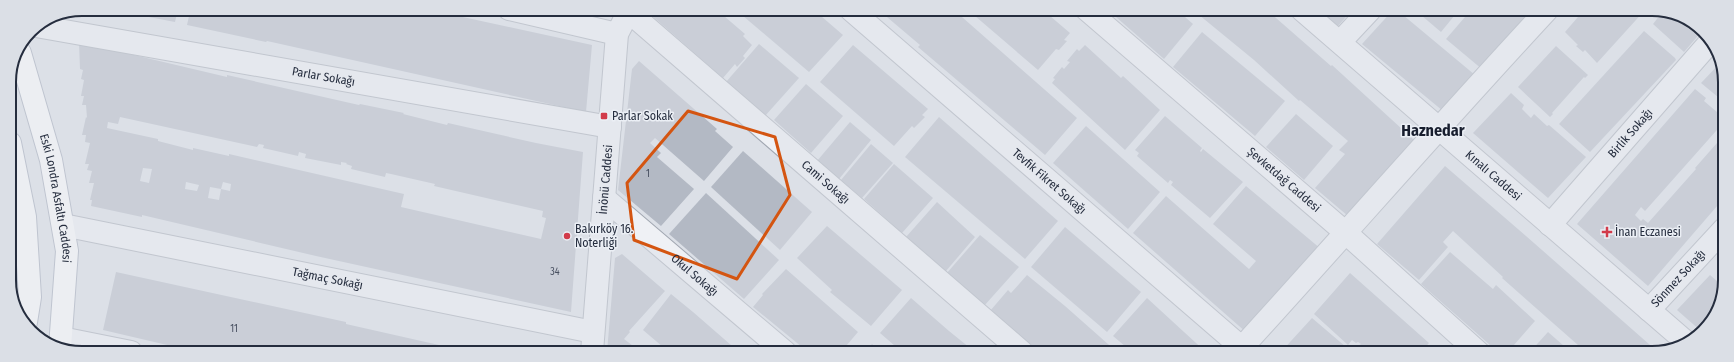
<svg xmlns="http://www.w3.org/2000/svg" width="1734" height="362" font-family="'Fira Sans Condensed',sans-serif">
<rect width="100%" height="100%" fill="#dce0e7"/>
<g fill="#b3b9c4" fill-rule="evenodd">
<path d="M119 9H178L175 22 133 14V13Z"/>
<path d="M187 9H426L592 45 586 112 267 41 266 42 187 25 189 16H186Z"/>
<path d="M585 9H605L597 19Z"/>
<path d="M654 9 717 10 745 34 743 36 752 45 743 56 745 58 737 67 735 64 723 78 650 14Z"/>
<path d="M736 10H814L843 35 809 72Z"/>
<path d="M882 10H954L1077 118 1045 155 918 47 920 45 881 12Z"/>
<path d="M968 10H1043L1070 33 1064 40 1067 41 1059 50 1056 49 1038 70Z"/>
<path d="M1108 10H1177L1193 24 1164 59Z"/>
<path d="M1193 10H1267L1331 66 1332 65 1414 140 1348 216 1315 188 1345 154 1339 150 1348 141 1300 100 1299 101 1254 60Z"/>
<path d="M1319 10H1352L1338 26Z"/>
<path d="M1393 10H1397L1475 75 1443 111 1362 44Z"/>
<path d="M1415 10H1459L1441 32Z"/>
<path d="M1471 10H1535L1483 70 1446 39Z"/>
<path d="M1584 10H1645L1597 63 1585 50 1583 52 1576 46 1578 45 1565 32Z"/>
<path d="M1664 10 1703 30 1684 52 1653 24Z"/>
<path d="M1644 31 1675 58 1676 60 1590 152 1559 124Z"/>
<path d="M1202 32 1285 101 1255 136 1173 67Z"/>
<path d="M79 42 227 77V75L359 105 360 104 404 113 403 114 447 125 448 123 536 143 583 152 571 312 316 256 142 215V217L91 206 92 200H90L94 183H89L92 171 87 170 89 164H85L90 143 85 142 86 135H82L86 117 87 118 86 105H82L84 96H81L84 80 81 79 83 70 80 69ZM120 117 257 147 259 144 264 145 263 148 298 156 299 152 306 154 305 158 341 165V162L347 163 346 164 352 166 351 169 385 177 386 173 391 174 435 184 434 186 543 211 542 217 546 218 541 239 401 207 404 194 229 154V156L193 148V150L158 141V139L107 128 108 122 118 124ZM143 168 152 169 149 183 140 181ZM186 182 199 185 197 191 185 189ZM223 182 231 184 230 191 221 189 219 200 208 198 210 187 221 189Z"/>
<path d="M759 44 799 78 765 116 726 82Z"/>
<path d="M853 45 928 109 922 115 925 117 914 128 912 126 894 146 820 82Z"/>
<path d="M1085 45 1121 78 1123 76 1160 110 1125 150 1052 83 1055 79 1053 78 1062 67 1064 69 1070 62 1067 61 1077 49 1079 51Z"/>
<path d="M1556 46 1588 75 1585 78 1584 77 1552 113 1553 114 1550 117 1518 87Z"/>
<path d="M639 61 717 129 715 131 733 147 704 181 655 138 650 143 661 153 657 157 694 189 661 226 618 190 632 69Z"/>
<path d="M1721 62 1724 68V102L1701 83Z"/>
<path d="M806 84 843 116 811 153 774 120Z"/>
<path d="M1695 89 1706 98 1704 101 1724 118V122L1645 211 1641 207 1635 215 1641 221 1643 219 1648 223 1696 169 1695 168 1724 135V198L1648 286 1577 224Z"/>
<path d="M1511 93 1524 105 1522 109 1531 118 1534 114 1547 126 1549 125 1586 157 1548 198 1473 133Z"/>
<path d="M1296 114 1333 146 1304 180 1266 147Z"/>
<path d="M1165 116 1202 148 1200 151 1201 152 1203 149 1243 182 1210 218 1171 185 1173 182 1170 180 1168 183 1137 156 1139 153 1135 150Z"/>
<path d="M939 117 1058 221 1025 259 905 157Z"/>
<path d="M850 122 871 140 839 179 817 161Z"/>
<path d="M1086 126 1160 192 1128 229 1053 163Z"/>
<path d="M871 144 893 163 862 198 841 180Z"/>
<path d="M743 151 812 212 780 250 711 187Z"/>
<path d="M894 164 933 198 902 233 864 199Z"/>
<path d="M1445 166 1534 243 1658 352 1587 353 1502 278 1503 277 1453 231 1443 242 1448 247 1419 280 1377 244Z"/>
<path d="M1246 186 1321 249 1247 333 1133 233 1166 196 1249 269 1256 261 1213 224Z"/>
<path d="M706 193 779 260 744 299 669 234Z"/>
<path d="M937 202 975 237 946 271 906 237Z"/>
<path d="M827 226 902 290 871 326 830 292 832 290 797 258Z"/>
<path d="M1065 227 1141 292 1107 332 1031 267Z"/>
<path d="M980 235 1019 267 984 306 946 274Z"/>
<path d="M1450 252 1493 289 1496 285 1535 321 1507 353H1499L1421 284Z"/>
<path d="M622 254 665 291 629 331 630 332 624 339 641 352H607L615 258Z"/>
<path d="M1724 260V271L1718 266Z"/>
<path d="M786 269 858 332 841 352H808L753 307 763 295 762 294Z"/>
<path d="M116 272 346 322V324L470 352H197L103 330Z"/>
<path d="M1350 273 1429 343 1420 353H1366L1358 346 1361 344 1358 342 1356 343 1352 340 1348 345 1314 314Z"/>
<path d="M1027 275 1065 306 1117 352H1038L990 311 1008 290 1011 293Z"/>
<path d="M1710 275 1724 287V294L1702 332 1677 310Z"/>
<path d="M671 294 693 312 739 352H665L661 349 663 347 643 330Z"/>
<path d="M911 298 949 331 975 352H902L880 333Z"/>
<path d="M1147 298 1184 332 1207 353 1132 352 1113 336Z"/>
<path d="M1312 318 1346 347 1343 352 1344 353H1280Z"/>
<path d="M1548 332 1572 353H1529Z"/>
<path d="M872 344 881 352H865Z"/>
</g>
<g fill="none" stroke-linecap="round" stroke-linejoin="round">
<g stroke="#a1a7b1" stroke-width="24">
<g id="minor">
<path d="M509 9 617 34"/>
<path id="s1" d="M851 10 1248 353"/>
<path id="s2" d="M1087 10 1346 233 1479 353"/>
<path id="s3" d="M1302 10 1685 341"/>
<path id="s4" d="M629 12 1022 352"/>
<path id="s5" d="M36 26 610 127"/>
<path d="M1340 42 1370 10"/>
<path id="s6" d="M604 198 785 352"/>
<path id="s7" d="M63 225 593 332"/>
<path id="s8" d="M1550 225 1710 42"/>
<path id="s9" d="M1649 310 1724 229"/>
<path d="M61 338 131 352"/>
<path id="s10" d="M592 352 617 34 630 9"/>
<path d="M1237 353C1341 239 1442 123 1547 10"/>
</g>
</g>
<g stroke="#9ba3b3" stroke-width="24">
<g id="major">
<path id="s11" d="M20 53 51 160 67 251 60 347"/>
<path d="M10 143 25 217 30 297 26 322"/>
</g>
</g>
<use href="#minor" stroke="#eff1f5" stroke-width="22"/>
<use href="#major" stroke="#fff" stroke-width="22"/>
</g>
<path d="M0 0H1734V362H0ZM688 111 775 137 790 195 737 279 634 240 627 183Z" fill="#dce0e7" fill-opacity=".55" fill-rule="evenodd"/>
<path fill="none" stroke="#d45511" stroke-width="3" stroke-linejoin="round" d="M688 111 775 137 790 195 737 279 634 240 627 183Z"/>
<g fill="#d23b4a" stroke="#ebeff5" stroke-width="1.5">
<rect x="600" y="112" width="8" height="8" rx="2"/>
<path d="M1605 226h4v4h4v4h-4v4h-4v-4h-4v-4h4z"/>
<circle cx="567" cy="236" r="4"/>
</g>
<g text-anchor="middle" stroke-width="3" stroke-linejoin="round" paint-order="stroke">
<g font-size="10" fill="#485060">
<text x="648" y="177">1</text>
<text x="555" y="275">34</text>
<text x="234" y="332">11</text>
</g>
<g font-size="12" fill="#252d3e" stroke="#ebeff5">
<text dy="4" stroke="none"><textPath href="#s5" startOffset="292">Parlar Sokağı</textPath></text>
<text dy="4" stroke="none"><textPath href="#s8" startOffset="122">Birlik Sokağı</textPath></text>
<text dy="4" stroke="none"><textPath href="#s3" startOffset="253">Kınalı Caddesi</textPath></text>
<text dy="4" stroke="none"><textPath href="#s10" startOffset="173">İnönü Caddesi</textPath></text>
<text dy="4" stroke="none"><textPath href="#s2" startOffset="260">Şevketdağ Caddesi</textPath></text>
<text dy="4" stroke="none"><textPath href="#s1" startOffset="262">Tevfik Fikret Sokağı</textPath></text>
<text dy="4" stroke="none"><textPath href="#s4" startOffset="260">Cami Sokağı</textPath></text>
<text dy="4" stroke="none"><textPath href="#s11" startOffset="150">Eski Londra Asfaltı Caddesi</textPath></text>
<text dy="4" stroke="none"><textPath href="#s6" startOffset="119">Okul Sokağı</textPath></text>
<text dy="4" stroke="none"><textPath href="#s7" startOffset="270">Tağmaç Sokağı</textPath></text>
<text dy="4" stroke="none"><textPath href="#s9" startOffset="43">Sönmez Sokağı</textPath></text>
</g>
<g font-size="12" fill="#252d3e" stroke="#ebeff5" text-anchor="start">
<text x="612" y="120">Parlar Sokak</text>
<text x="575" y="233">Bakırköy 16.<tspan x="575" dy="14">Noterliği</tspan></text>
<text x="1615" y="236">İnan Eczanesi</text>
</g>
<g font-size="16" font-weight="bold" fill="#181e2e" stroke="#ebeff5">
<text x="1433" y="136">Haznedar</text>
</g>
</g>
<path d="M0 0H1734V362H0ZM82 16H1652A66 66 0 0 1 1718 82V280A66 66 0 0 1 1652 346H82A66 66 0 0 1 16 280V82A66 66 0 0 1 82 16Z" fill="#dbdfe6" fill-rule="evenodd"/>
<path fill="none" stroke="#252d3e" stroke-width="2" d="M82 16H1652A66 66 0 0 1 1718 82V280A66 66 0 0 1 1652 346H82A66 66 0 0 1 16 280V82A66 66 0 0 1 82 16Z"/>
</svg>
